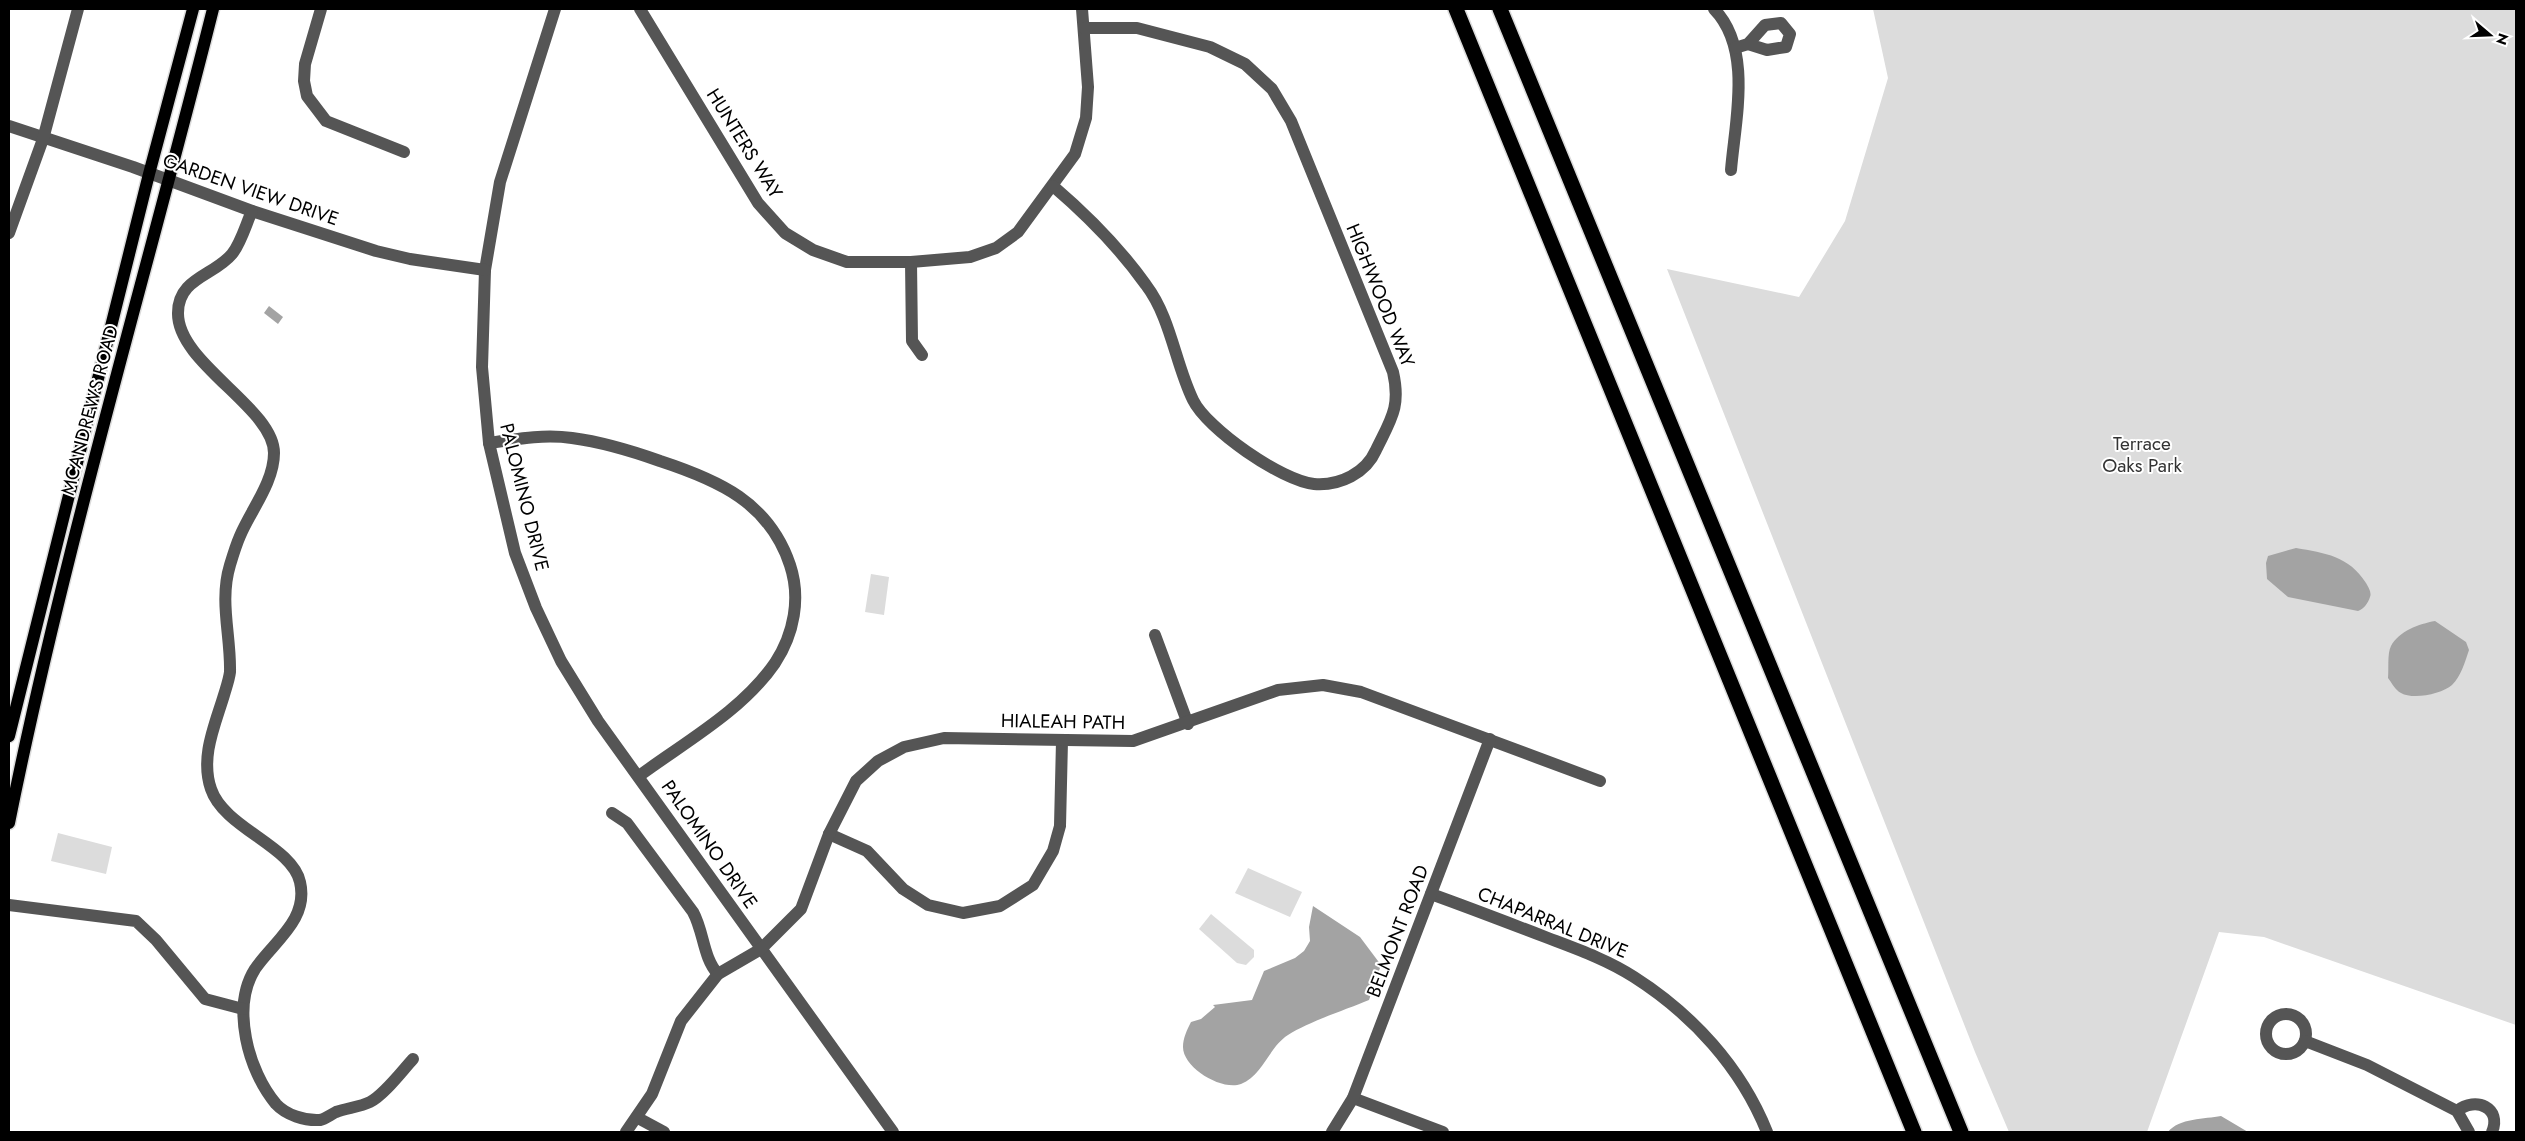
<svg xmlns="http://www.w3.org/2000/svg" width="2525" height="1141" font-family="Jost,sans-serif">
<rect width="100%" height="100%" fill="#fff"/>
<g fill="#dcdcdc">
<path d="M1873 9H2516V1025L2264 937 2219 932 2147 1132H2009L1975 1052 1667 269 1799 297 1845 221 1888 78Z"/>
<path d="M871 574 889 577 884 615 865 612Z"/>
<path d="M58 833 112 847 106 874 51 861Z"/>
<path d="M1248 868 1302 892 1290 917 1235 893Z"/>
<path d="M1211 914 1254 950V957L1246 965 1237 963 1199 929Z"/>
</g>
<g fill="#a3a3a3">
<path d="M269 306 283 317 278 324 264 313Z"/>
<path d="M2296 548C2325 553 2349 556 2366 583 2368 587 2372 592 2370 597 2368 603 2364 609 2358 611L2288 597 2267 579 2266 563 2268 556Z"/>
<path d="M2435 621 2466 642 2469 650C2465 662 2461 676 2452 685 2442 694 2413 700 2401 693 2395 690 2392 683 2388 678 2389 669 2387 654 2391 646 2399 631 2419 624 2435 621Z"/>
<path d="M1313 906 1360 937 1381 965 1369 1000C1345 1010 1308 1022 1288 1035 1269 1047 1263 1075 1241 1084 1222 1091 1183 1068 1183 1047 1183 1038 1187 1030 1191 1022L1201 1019 1215 1007 1213 1005 1252 1000 1264 971 1295 958 1304 951 1310 941 1309 927Z"/>
<path d="M2221 1116 2248 1132H2168C2179 1118 2205 1119 2221 1116Z"/>
</g>
<g fill="none" stroke-linecap="round" stroke-linejoin="round">
<g stroke="#dbdbdb" stroke-width="15">
<g id="major">
<path d="M9 736 149 174 193 9"/>
<path d="M9 823C64 549 145 280 213 9"/>
</g>
</g>
<g stroke="#dbdbdb" stroke-width="18">
<g id="highway">
<path d="M1456 9 1914 1132"/>
<path d="M1500 9 1961 1132"/>
</g>
</g>
<g stroke="#555" stroke-width="12">
<path d="M321 9 305 64 304 81 307 96 326 121 404 152"/>
<path d="M555 9 500 182 485 270 482 367 489 443 515 553 536 608 561 661 598 721 893 1132"/>
<path d="M640 9 758 203 785 233 813 250 847 262H911L970 257 996 248 1018 232 1075 154 1086 118 1088 87 1082 9"/>
<path d="M1714 9C1753 49 1735 121 1731 170"/>
<path d="M1735 48 1748 44 1767 50 1786 47 1790 34 1781 23 1765 25 1748 44"/>
<path d="M9 126 133 167 252 211 376 251 410 259 485 270"/>
<path d="M1053 186C1088 216 1119 247 1146 285 1171 318 1175 363 1193 400 1207 429 1282 481 1314 484 1340 486 1366 473 1376 450 1391 419 1401 407 1393 372L1291 121 1272 89 1245 64 1210 47 1137 28H1084"/>
<path d="M252 211C246 224 241 243 232 254 214 276 178 278 178 313 177 363 274 408 274 453 274 482 251 510 240 536 236 545 233 555 230 565 219 601 231 636 230 672 229 680 226 688 224 695 215 725 200 757 211 789 224 828 292 846 300 882 309 920 273 942 255 969 231 1007 248 1071 276 1104 286 1115 305 1121 320 1120 325 1119 330 1115 336 1112 347 1108 360 1107 370 1102 384 1095 402 1071 413 1059"/>
<path d="M9 233 43 139 78 9"/>
<path d="M911 262 912 341 922 355"/>
<path d="M489 443C516 439 544 434 572 438 602 442 632 451 660 461 718 480 769 502 790 565 801 598 794 634 775 663 742 711 685 742 639 776"/>
<path d="M1155 635 1188 724"/>
<path d="M612 813 627 823 693 912C704 932 703 958 718 974"/>
<path d="M829 834 867 851 903 889 928 905 963 913 1000 906 1033 885 1053 851 1060 826 1062 741"/>
<path d="M1431 894C1470 908 1509 923 1548 938 1577 949 1608 960 1634 977 1692 1014 1741 1067 1767 1132"/>
<path d="M9 905 136 921 156 940 205 999 243 1009"/>
<circle cx="2286" cy="1034" r="20"/>
<path d="M2305 1041 2367 1065 2457 1111 2469 1132"/>
<path d="M1353 1098 1443 1132"/>
<path d="M2457 1111C2476 1096 2502 1108 2492 1132"/>
<path d="M638 1118 664 1132"/>
<path d="M626 1132 652 1094 681 1021 718 974 761 949 801 909 829 834 856 781 878 761 904 747 944 738 1133 741 1278 690 1323 685 1361 692 1600 781"/>
<path d="M1332 1132 1353 1098 1490 739"/>
</g>
<use href="#major" stroke="#000" stroke-width="12"/>
<use href="#highway" stroke="#000" stroke-width="15"/>
</g>
<g text-anchor="middle" stroke-width="4" stroke-linejoin="round" paint-order="stroke">
<g font-size="19" fill="#000" stroke="#fff">
<text transform="translate(745 143) rotate(58)" y="7">HUNTERS WAY</text>
<text transform="translate(251 189) rotate(19)" y="7">GARDEN VIEW DRIVE</text>
<text transform="translate(1381 295) rotate(68)" y="7">HIGHWOOD WAY</text>
<text transform="translate(89 410) rotate(-75)" y="7">MCANDREWS ROAD</text>
<text transform="translate(525 497) rotate(76)" y="7">PALOMINO DRIVE</text>
<text transform="translate(1063 721) rotate(1)" y="7">HIALEAH PATH</text>
<text transform="translate(710 844) rotate(55)" y="7">PALOMINO DRIVE</text>
<text transform="translate(1553 922) rotate(22)" y="7">CHAPARRAL DRIVE</text>
<text transform="translate(1397 931) rotate(-69)" y="7">BELMONT ROAD</text>
</g>
<g font-size="19" fill="#333" stroke="#fff">
<text x="2142" y="450">Terrace<tspan x="2142" dy="22">Oaks Park</tspan></text>
</g>
</g>
<rect width="2525" height="1141" fill="none" stroke="#000000" stroke-width="20"/>
<g transform="translate(2490 35) rotate(109)" stroke="#ffffff" stroke-width="4" paint-order="stroke">
<path d="M0-4L9 19L0 12L-9 19Z" fill="#000000"/>
<text y="-8" font-size="14" font-weight="bold" text-anchor="middle" fill="#000000">N</text>
</g>
</svg>
